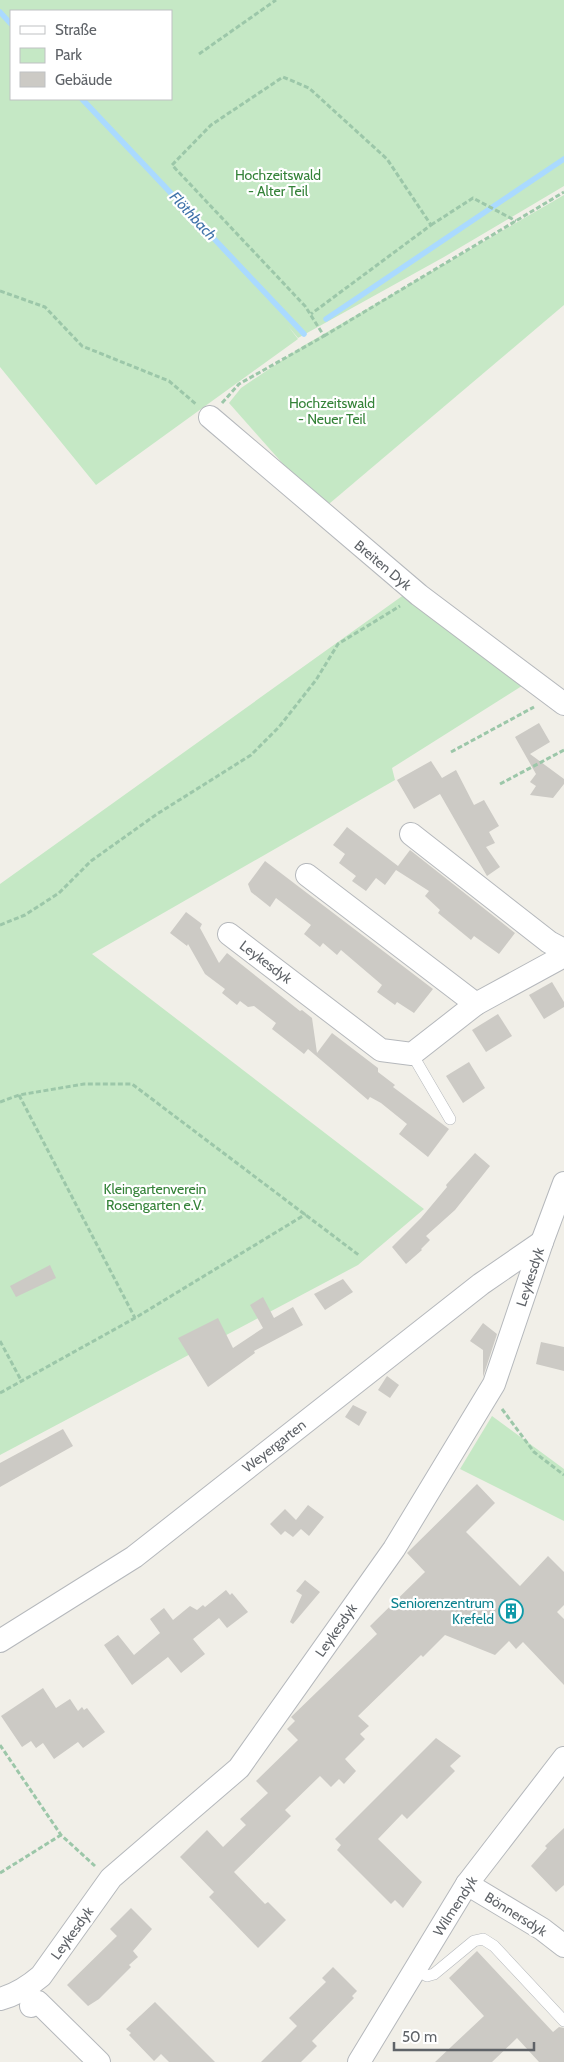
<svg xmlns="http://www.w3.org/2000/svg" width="564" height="2062" font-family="Cabin,sans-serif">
<rect width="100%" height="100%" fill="#f1efe8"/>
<g fill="#c5e8c5" fill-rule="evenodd">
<path d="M0 0H564V186L444 257 298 338 288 326 298 339 96 485 0 367ZM11 11H171V99H11Z"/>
<path d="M564 195V305L323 509 229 403 241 388 303 346Z"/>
<path d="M405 594 525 684 392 768 395 780 92 954 424 1209 358 1265 0 1455V884Z"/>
<path d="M492 1416 564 1469V1521L460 1469Z"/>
</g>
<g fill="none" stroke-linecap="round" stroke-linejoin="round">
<g stroke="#aadaff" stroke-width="5.5">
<path d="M0 12 11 24"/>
<path d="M82 99 304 334"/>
<path d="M326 319 564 159"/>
</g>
</g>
<g fill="#cccac5">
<path d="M539 723 550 742 530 754 564 779V784L553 798 530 795 536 786 530 782 536 774 515 737Z"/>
<path d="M431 761 442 778 456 770 474 805 484 800 499 826 489 832 495 843 486 847 500 867 487 876 440 794 414 809 397 780Z"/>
<path d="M347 827 398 866 410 850 515 933 499 954 474 936 471 940 438 913 440 910 425 896 429 891 396 870 385 885 376 878 366 891 352 881 356 876 339 863 345 854 333 845Z"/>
<path d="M265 861 433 989 414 1013 397 1002 395 1005 377 992 382 985 341 950 337 955 323 943 320 947 304 934 311 925 276 898 270 907 251 892 248 884Z"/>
<path d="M186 912 202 924 200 928 219 963 227 953 300 1011 302 1010 312 1018 317 1053 332 1033 378 1068V1072L395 1085 393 1087 449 1129 428 1157 399 1134 407 1124 381 1103 370 1097 368 1100 308 1049 304 1054 272 1029 276 1023 254 1006 248 1007 240 1001 237 1005 222 993 225 989 205 974 188 944 187 946 170 933Z"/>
<path d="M552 982 564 1002V1007L544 1019 529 995Z"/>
<path d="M498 1014 512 1036 486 1052 472 1030Z"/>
<path d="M469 1062 485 1088 463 1103 446 1076Z"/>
<path d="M475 1153 490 1166 455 1210 426 1236 430 1240 421 1249 422 1250 406 1264 392 1247 421 1218 447 1187 446 1185Z"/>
<path d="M50 1265 56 1278 16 1297 10 1286Z"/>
<path d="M343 1279 353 1292 325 1310 314 1294Z"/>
<path d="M263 1297 274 1318 293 1307 303 1325 254 1351 255 1353 208 1387 178 1338 218 1318 233 1348 263 1328 250 1305Z"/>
<path d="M483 1323 497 1334 483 1377V1350L470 1341Z"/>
<path d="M541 1342 564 1347V1371L536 1364Z"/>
<path d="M387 1376 399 1385 390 1398 378 1390Z"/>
<path d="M353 1405 367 1412 359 1426 345 1417Z"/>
<path d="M63 1429 73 1446 0 1487V1463Z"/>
<path d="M477 1484 495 1503 466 1532 520 1586 548 1556 564 1572V1605L557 1612 564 1619V1685L523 1642 516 1649 509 1641 495 1655 445 1635 423 1657 421 1655 358 1716 369 1726 360 1734 365 1739 345 1759 356 1771 344 1784 339 1779 331 1787 320 1776 285 1810 291 1816 234 1872 265 1904 268 1902 286 1920 258 1948 209 1897 214 1892 180 1857 207 1830 223 1847 246 1825 240 1819 268 1793 256 1781 298 1740 287 1729 295 1721 291 1717 377 1634 370 1626 425 1572 407 1553Z"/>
<path d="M308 1505 324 1517 309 1536 301 1529 293 1537 285 1531 281 1535 270 1524 285 1509 296 1520Z"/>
<path d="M305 1580 320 1592 293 1624 290 1622 302 1595 296 1591Z"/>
<path d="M226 1590 230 1595 232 1593 248 1612 227 1628 219 1618 193 1639 205 1654 181 1673 168 1657 132 1685 104 1645 118 1635 134 1655 160 1633 150 1619 164 1608 173 1620 190 1606 197 1610 203 1605 205 1607Z"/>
<path d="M43 1688 56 1708 70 1699 78 1711 82 1707 84 1710 87 1708 105 1732 83 1748 78 1742 54 1759 43 1743 36 1748 31 1741 22 1747 1 1716Z"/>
<path d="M436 1738 461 1756 450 1766 455 1771 407 1819 402 1814 378 1839 422 1882 403 1908 395 1900 391 1904 337 1850 341 1845 335 1839Z"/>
<path d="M564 1828V1885L556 1892 531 1866 547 1848 545 1846Z"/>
<path d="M131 1908 152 1929 133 1951 138 1957 129 1965 131 1967 99 1999 88 2006 67 1985 117 1936 110 1929Z"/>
<path d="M477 1951 553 2032 559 2027 564 2028V2062H539L517 2038 492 2062H435L484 2016 449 1978Z"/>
<path d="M333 1967 357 1991 352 1996 354 1998 312 2041 317 2046 301 2062H261L297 2026 289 2018 326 1982 322 1978Z"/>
<path d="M155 2002 215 2062H169L161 2054 154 2061 129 2035 131 2033 126 2029Z"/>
</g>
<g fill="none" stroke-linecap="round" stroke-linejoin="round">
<g stroke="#b5b8bc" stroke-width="12">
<g id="service">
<path d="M412 1054 450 1119"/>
<path d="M414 1969 427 1976 434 1974 474 1941 483 1939 494 1946 564 2021"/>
</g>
</g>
<g stroke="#b5b8bc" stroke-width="24">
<g id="minor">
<path d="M210 417 419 595 564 704"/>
<path d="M411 834 549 942 564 950"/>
<path d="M307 875 476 1004"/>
<path d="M229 934 381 1050 412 1054 476 1004 564 956"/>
<path d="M0 1641 134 1557 481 1284 542 1242"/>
<path d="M467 1884 542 1929 564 1946"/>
<path d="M0 1999C16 1995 28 1987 41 1976L111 1878 239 1768 394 1549 494 1384 542 1242 564 1183"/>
<path d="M31 2006 38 2002 99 2062"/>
<path d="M359 2062 467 1884 564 1758"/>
</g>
</g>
<g stroke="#9cc7a9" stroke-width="3" stroke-dasharray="5 2.5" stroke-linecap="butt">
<path d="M199 54 276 0"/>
<path d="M431 225 473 198 516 221"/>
<path d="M0 291 45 307 82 346 169 381 197 405"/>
<path d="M324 336 564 192"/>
<path d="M222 403 239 384 324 336 305 306 172 165 211 125 283 77 309 88 387 159 431 225 311 314"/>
<path d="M451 752 534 707"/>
<path d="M500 784 564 750"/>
<path d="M0 925 25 915 59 893 91 861 157 814 251 755 279 727 316 680 338 644 400 606"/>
<path d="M19 1095 135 1318"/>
<path d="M0 1102 19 1095 84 1084H132L360 1256"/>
<path d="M0 1341 22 1382"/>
<path d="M0 1393 135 1318 306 1214"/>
<path d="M502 1409 534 1452 564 1475"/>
<path d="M0 1745 61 1835 95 1866"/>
<path d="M0 1873 61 1835"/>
</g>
<use href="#service" stroke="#fff" stroke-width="11"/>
<use href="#minor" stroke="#fff" stroke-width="22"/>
</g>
<defs>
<g id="building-ring" transform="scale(1.25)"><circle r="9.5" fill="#fff" stroke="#0f9aa8" stroke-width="1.5"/><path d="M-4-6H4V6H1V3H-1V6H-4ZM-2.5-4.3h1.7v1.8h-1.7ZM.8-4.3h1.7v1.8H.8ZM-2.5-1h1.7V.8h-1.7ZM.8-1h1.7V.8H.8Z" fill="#0f9aa8"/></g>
</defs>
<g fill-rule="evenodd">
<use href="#building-ring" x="511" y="1611"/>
</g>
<g text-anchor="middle" stroke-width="4.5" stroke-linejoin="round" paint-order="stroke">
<g font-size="14" fill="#348238" stroke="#fff">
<text x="278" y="180">Hochzeitswald<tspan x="278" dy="16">- Alter Teil</tspan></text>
<text x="332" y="408">Hochzeitswald<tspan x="332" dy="16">- Neuer Teil</tspan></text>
<text x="155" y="1194">Kleingartenverein<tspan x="155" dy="16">Rosengarten e.V.</tspan></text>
</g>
<g font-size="14" fill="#5f6368" stroke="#fff">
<text transform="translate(383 565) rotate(40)" y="5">Breiten Dyk</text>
<text transform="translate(266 962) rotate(37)" y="5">Leykesdyk</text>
<text transform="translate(530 1277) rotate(-72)" y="5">Leykesdyk</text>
<text transform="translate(274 1446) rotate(-38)" y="5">Weyergarten</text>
<text transform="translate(336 1630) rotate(-55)" y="5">Leykesdyk</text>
<text transform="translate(455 1906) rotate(-57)" y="5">Wilmendyk</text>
<text transform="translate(516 1914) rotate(32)" y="5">Bönnersdyk</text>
<text transform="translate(72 1933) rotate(-54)" y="5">Leykesdyk</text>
</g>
<g font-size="14" fill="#0d838f" stroke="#fff" text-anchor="end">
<text x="494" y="1608">Seniorenzentrum<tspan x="494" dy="16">Krefeld</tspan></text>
</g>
<g font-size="15" font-style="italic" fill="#4174aa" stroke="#fff">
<text transform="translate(193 216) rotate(47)" y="5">Flöthbach</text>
</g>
</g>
<rect x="10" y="10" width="162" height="90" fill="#ffffff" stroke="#bfc1c3"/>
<rect x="20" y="26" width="25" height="8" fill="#ffffff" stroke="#bfc1c3"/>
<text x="55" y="35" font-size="15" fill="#5f6368">Straße</text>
<rect x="20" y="48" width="25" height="15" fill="#c5e8c5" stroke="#bfc1c3"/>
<text x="55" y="60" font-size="15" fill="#5f6368">Park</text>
<rect x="20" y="72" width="25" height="15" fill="#cccac5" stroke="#bfc1c3"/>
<text x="55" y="85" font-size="15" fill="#5f6368">Gebäude</text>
<path d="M394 2042v8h140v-8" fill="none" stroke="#5f6368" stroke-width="2.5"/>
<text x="402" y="2042" font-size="15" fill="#5f6368" stroke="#ffffff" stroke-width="4" paint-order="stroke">50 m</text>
</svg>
